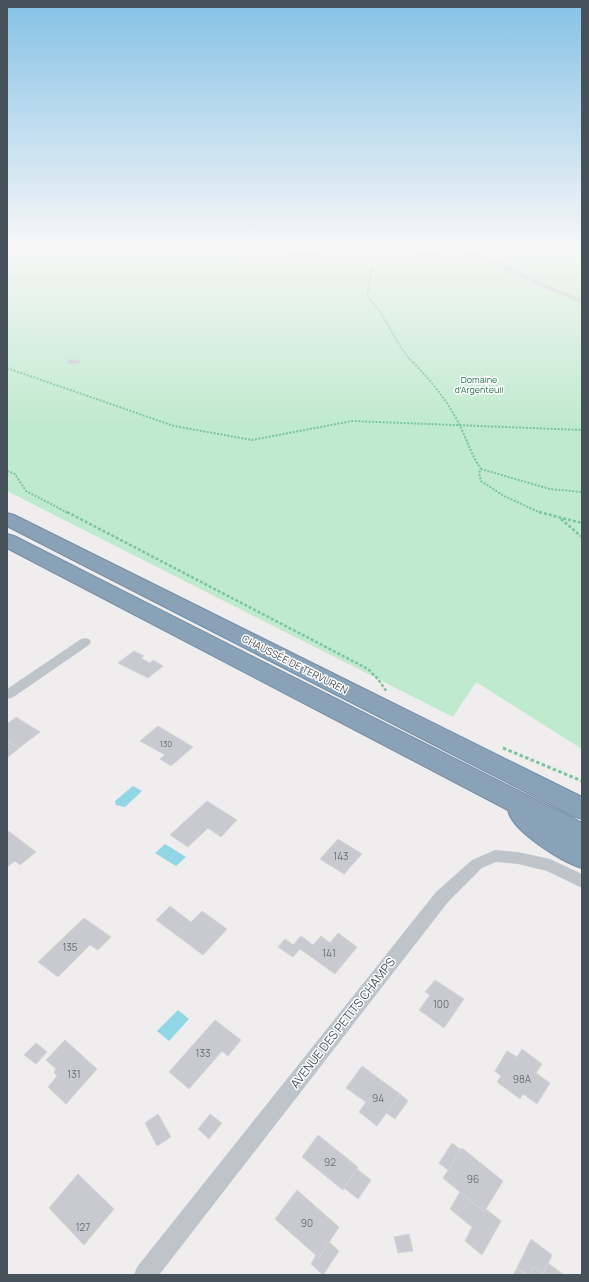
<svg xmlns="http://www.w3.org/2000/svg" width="589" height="1282" font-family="Manrope,sans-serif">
<rect width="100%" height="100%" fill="#f0edee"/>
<path fill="#bfeace" d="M7 246H582V749L476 682 453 717 7 491Z"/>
<g fill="#90d6e4">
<path d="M133 786 142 791 125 807 116 805 115 801Z"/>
<path d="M165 844 186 857 176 866 155 853Z"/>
<path d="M178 1010 189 1019 169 1041 157 1031Z"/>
</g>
<g fill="#c8cad0" stroke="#d2d4d8">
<path d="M69 359 81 361 78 364 66 363Z"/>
<path d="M134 651 144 656 141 658 150 663 153 660 163 666 148 678 118 663Z"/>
<path d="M16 717 40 732 19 748 7 741V724Z"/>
<path d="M158 726 193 747 171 766 160 759 165 755 140 741Z"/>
<path d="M7 741 19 748 7 758Z"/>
<path d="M207 801 237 820 221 837 208 828 188 847 170 835Z"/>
<path d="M7 830 36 852 20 865 15 861 7 867Z"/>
<path d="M338 839 362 854 344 874 320 859Z"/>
<path d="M170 906 191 922 202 911 227 929 203 955 156 920Z"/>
<path d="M84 918 111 937 98 950 90 945 58 977 38 962Z"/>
<path d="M338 933 357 947 335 974 300 949 293 957 278 947 285 939 293 945 301 936 313 945 321 936 330 943Z"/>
<path d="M435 980 464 999 444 1028 419 1010 430 995 425 992Z"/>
<path d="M215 1020 241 1040 228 1056 222 1051 189 1089 169 1072Z"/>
<path d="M65 1040 97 1069 66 1104 48 1087 57 1076 54 1072 56 1069 46 1060Z"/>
<path d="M36 1043 47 1052 36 1064 24 1055Z"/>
<path d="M522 1049 542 1064 536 1073 550 1083 537 1104 523 1094 520 1099 497 1082 501 1076 495 1071 507 1051 517 1057Z"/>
<path d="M362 1066 400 1094 377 1126 359 1112 366 1102 346 1088Z"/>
<path d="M400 1094 408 1101 395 1119 386 1113Z"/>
<path d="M158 1114 171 1137 157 1146 145 1123Z"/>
<path d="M210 1114 222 1123 209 1139 198 1129Z"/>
<path d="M318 1135 358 1167 343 1190 302 1157Z"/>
<path d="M452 1143 461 1150 448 1170 439 1163Z"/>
<path d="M462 1148 503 1181 484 1212 443 1178Z"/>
<path d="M357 1169 371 1180 358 1199 344 1188Z"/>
<path d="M78 1174 114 1209 84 1245 49 1208Z"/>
<path d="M297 1190 339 1227 319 1258 275 1219Z"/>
<path d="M460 1192 484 1212 486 1209 501 1221 482 1255 465 1241 472 1227 450 1209Z"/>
<path d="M409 1234 413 1251 398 1253 394 1237Z"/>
<path d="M531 1239 552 1255 543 1274 534 1267 528 1275 517 1268Z"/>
<path d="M329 1242 339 1251 323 1275 311 1264 316 1255 319 1258Z"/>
<path d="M548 1263 564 1275H528L534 1267 543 1274Z"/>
<path d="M517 1268 526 1275H513Z"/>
</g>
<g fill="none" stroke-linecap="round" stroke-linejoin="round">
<g stroke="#748da4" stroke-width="2">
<g id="highway">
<path d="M7 513 14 515 582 797V819L573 816 7 526Z"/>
<path d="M7 534 14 536 582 823V868C562 862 512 831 508 810L7 548Z"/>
</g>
</g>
<g stroke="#7ac59d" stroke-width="1.5" stroke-dasharray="1.5 1" stroke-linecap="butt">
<path d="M498 253 514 246"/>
<path d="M7 254 32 249 66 246"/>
<path d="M372 268 367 296C386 316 395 343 413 363"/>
</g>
<g stroke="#7ac59d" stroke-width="2" stroke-dasharray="2 1.5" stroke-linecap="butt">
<path d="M413 362C433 384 445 397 459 424 467 439 471 455 481 469"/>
<path d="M7 368 174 426 252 440 352 421 582 430"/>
<path d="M7 471 15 474 26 491 68 513"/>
<path d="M541 513 504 496 481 481 479 473 481 469 550 489 582 492"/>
</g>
<g stroke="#7ac59d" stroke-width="2.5" stroke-dasharray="3 2" stroke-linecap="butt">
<path d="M67 512 368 669 378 679 387 692"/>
<path d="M539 512 582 523"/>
<path d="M561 519 582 537"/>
</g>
<path stroke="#7ac59d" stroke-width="3" stroke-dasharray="3.5 2.5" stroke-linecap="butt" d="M503 748 582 781"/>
<path stroke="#bdc5cb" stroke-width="3.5" d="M194 246 360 259H394L447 252 468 253 493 261 544 286 582 301"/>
<g fill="#bdc5cb" fill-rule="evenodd">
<path d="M85 638 89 639 91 642 89 645 12 698 7 699V689L81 639Z"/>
<path d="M495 850 518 852 550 859 582 874V888L547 871 518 864 496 862 482 868 448 902 159 1275H134L137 1267 436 892 472 860Z"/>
</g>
<use href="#highway" fill="#89a2b8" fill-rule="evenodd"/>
</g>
<linearGradient id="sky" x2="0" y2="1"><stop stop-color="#85c2e6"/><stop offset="0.58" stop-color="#f8f7f7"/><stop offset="1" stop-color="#f8f7f7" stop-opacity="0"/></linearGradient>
<rect width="589" height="426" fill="url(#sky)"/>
<g text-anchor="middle" stroke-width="3" stroke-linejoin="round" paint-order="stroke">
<g font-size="8" fill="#676f77">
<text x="166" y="747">130</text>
</g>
<g font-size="9" fill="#1f7445" stroke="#fff">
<text x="479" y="383">Domaine<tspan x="479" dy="10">d'Argenteuil</tspan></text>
</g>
<g font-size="10" fill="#475159" stroke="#fff">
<text transform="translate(295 664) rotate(27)" y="4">CHAUSSÉE DE TERVUREN</text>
</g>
<g font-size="10" fill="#676f77">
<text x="341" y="860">143</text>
<text x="70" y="951">135</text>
<text x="329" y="957">141</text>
<text x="441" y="1008">100</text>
<text x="203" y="1057">133</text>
<text x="74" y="1078">131</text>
<text x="522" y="1083">98A</text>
<text x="378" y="1102">94</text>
<text x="330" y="1166">92</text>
<text x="473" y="1183">96</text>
<text x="307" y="1227">90</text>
<text x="83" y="1231">127</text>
</g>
<g font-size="12" fill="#475159" stroke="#fff">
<text transform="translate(343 1023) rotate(-52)" y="4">AVENUE DES PETITS CHAMPS</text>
</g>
</g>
<rect width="589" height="1282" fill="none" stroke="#475159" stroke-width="16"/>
</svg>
